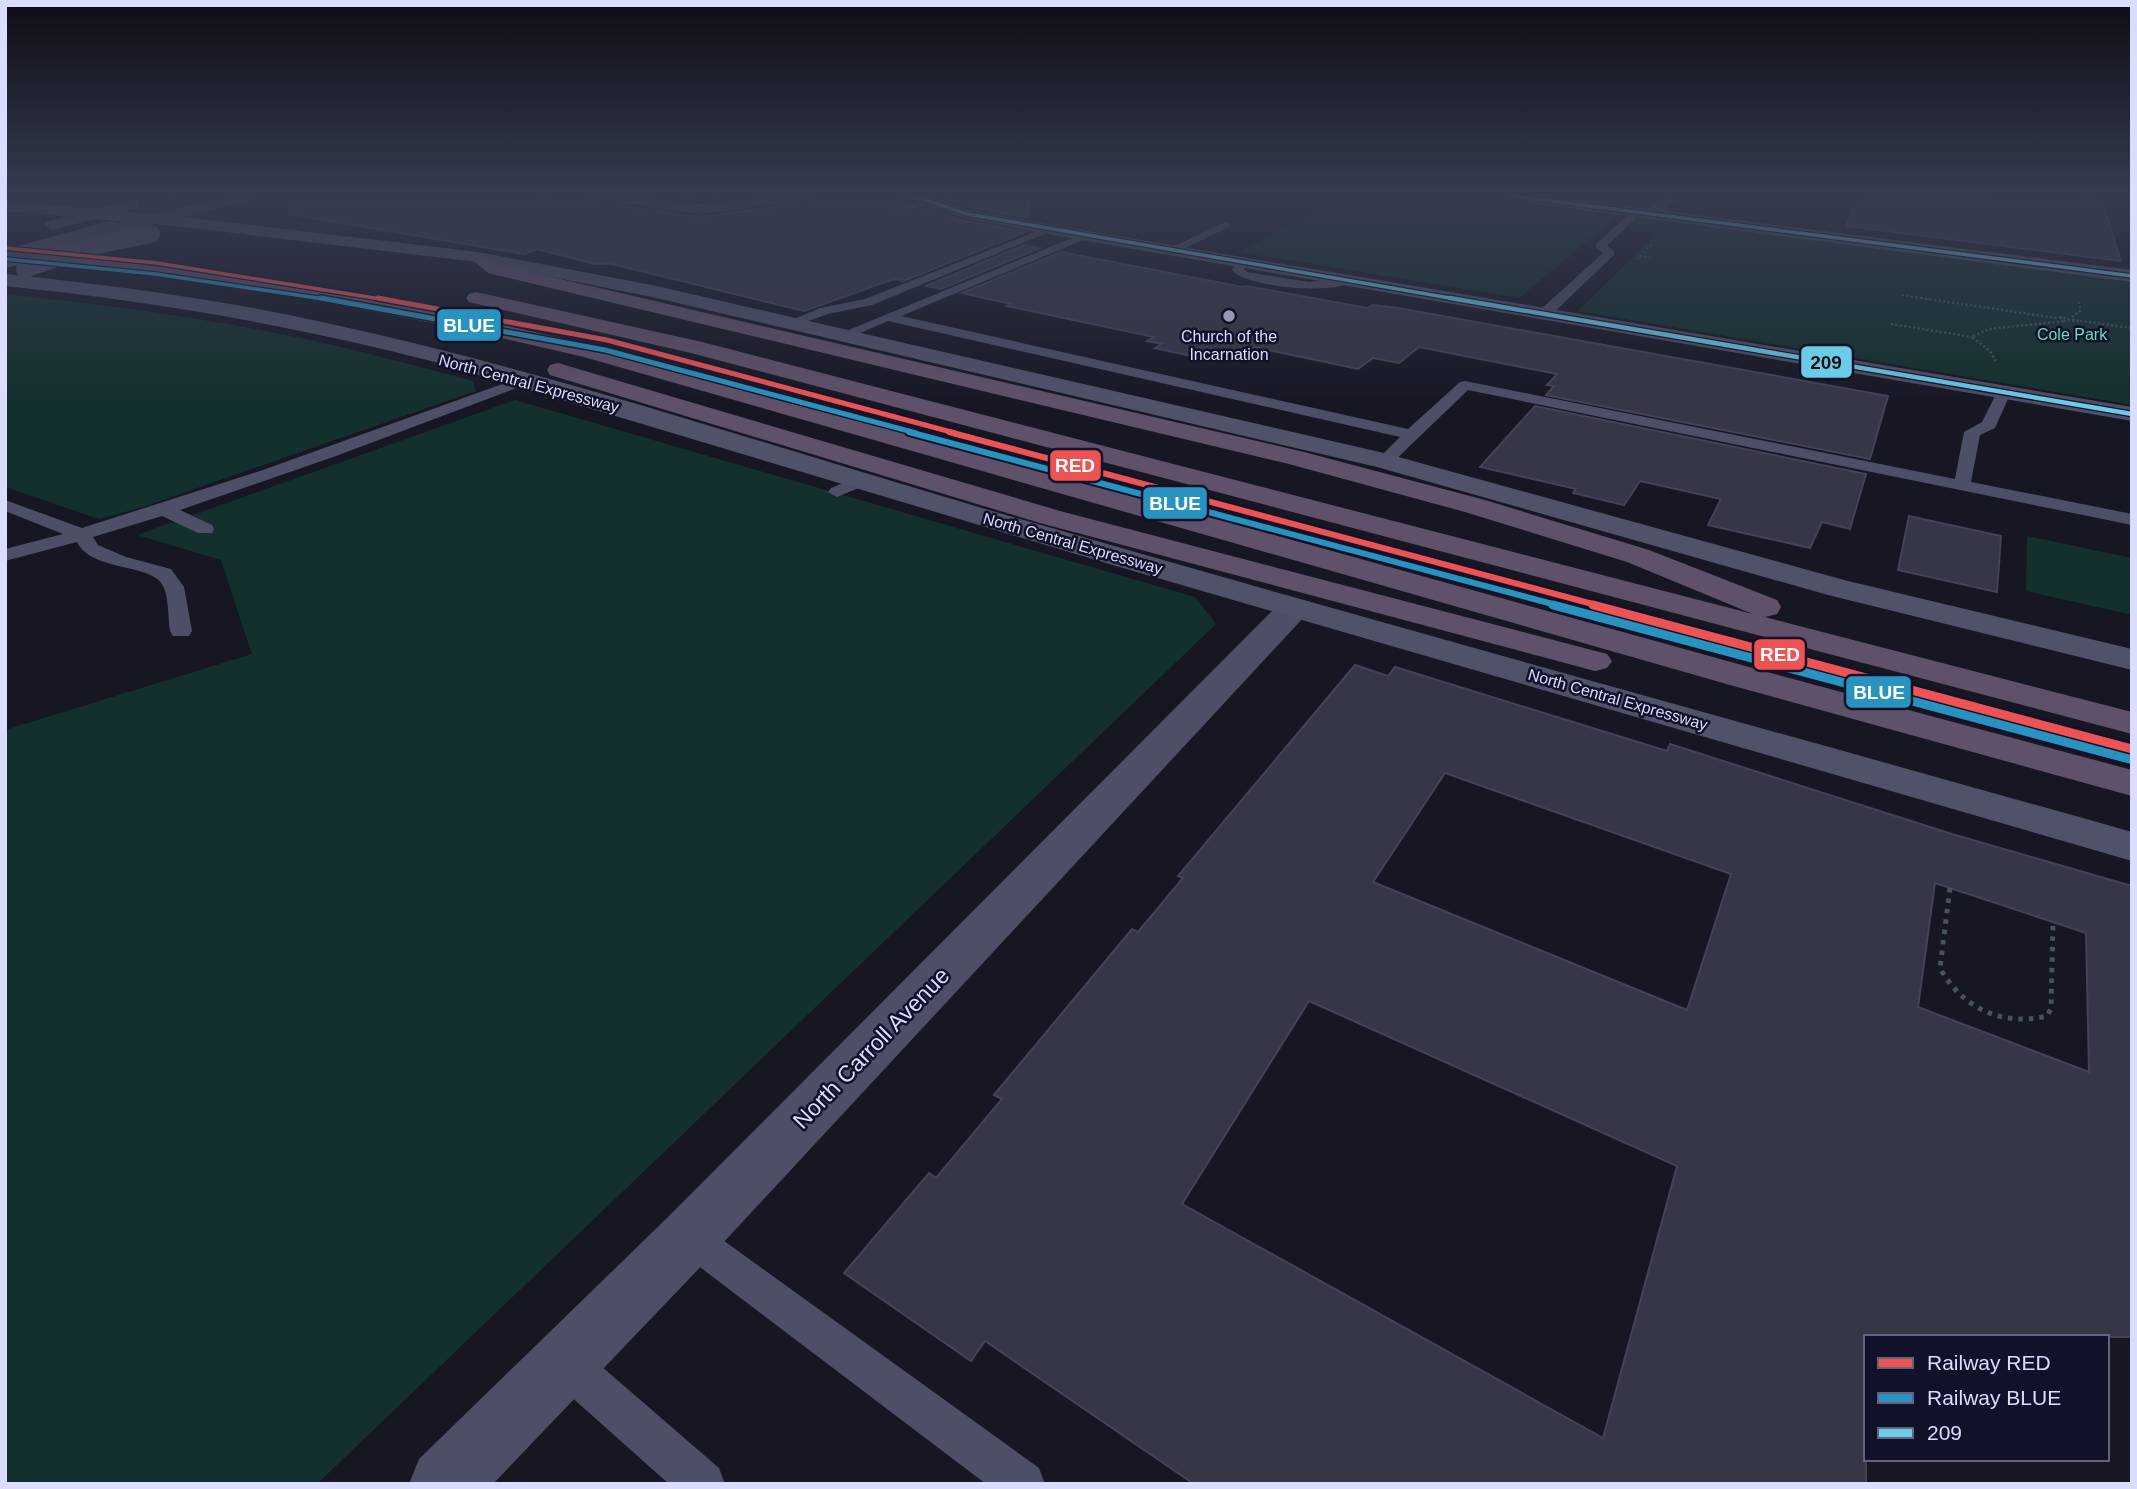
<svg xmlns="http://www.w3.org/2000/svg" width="2137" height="1489" font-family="Helvetica,sans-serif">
<rect width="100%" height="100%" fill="#171724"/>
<g fill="#14302e">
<path d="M1351 195H1450L1617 217 1519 298 1239 252Z"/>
<path d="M1646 218 2132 282V405L1578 311 1657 233 1624 227 1631 220Z"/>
<path d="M5 294C90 303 175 314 260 330 332 343 402 362 473 381L476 391 140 508 99 519 5 487Z"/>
<path d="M515 400 1195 597 1216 624 317 1484H5V730L252 654 221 560 137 535Z"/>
<path d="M2027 536 2132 558V615L2026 591Z"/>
</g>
<g fill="#353646" stroke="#434258" stroke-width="2" fill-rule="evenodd">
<path d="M290 195H532L540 201 551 195H591L601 203 701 217 804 203 815 206 821 202 816 195H901L910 202 893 207 899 213 928 208 960 220 1025 232 904 281 894 279 804 311 612 264H594L537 249 524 254 289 214Z"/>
<path d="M654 195H750L701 201Z"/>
<path d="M935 195H1031L1027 218 971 207Z"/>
<path d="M1860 195 1990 197V195H2079L2101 197 2121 261 1846 226Z"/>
<path d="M1024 245 1040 248 941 289 926 286Z"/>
<path d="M1061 252 1243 287 1247 286 1368 308 1373 305 1398 308 1888 396 1870 459 1546 395 1554 386 1547 385 1557 374 1419 347 1399 363 1373 358 1358 369 1254 347 1234 360 1217 356 1212 360 1205 359 1155 348 1162 344 1147 341 1154 337 1007 306 1011 304 962 293Z"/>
<path d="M1535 406 1866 474 1850 529 1822 522 1810 548 1708 525 1721 499 1640 481 1624 505 1573 493 1576 489 1480 467Z"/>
<path d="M1909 516 2001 536 1997 592 1898 570Z"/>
<path d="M1355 665 1388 676 1395 667 1667 751 1670 744 1952 834 2132 886V1337H1866V1484H1194L985 1341 971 1361 844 1273 929 1173 936 1178 1002 1099 994 1095 1132 929 1138 932 1183 878 1178 876ZM1445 773 1731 874 1687 1010 1373 882ZM1935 883 2086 933 2089 1072 1918 1007ZM1309 1001 1677 1166 1603 1438 1182 1204Z"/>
</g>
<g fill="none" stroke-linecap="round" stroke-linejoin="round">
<g stroke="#45535e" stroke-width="2" stroke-dasharray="2 2.5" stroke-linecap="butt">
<path d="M1640 256 1652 258"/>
<path d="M1637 259 1653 243"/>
<path d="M1902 295 1933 300"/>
</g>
<g stroke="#45535e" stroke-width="2.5" stroke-dasharray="2 2.5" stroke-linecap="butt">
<path d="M1921 298 2057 318"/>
<path d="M2059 317 2080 321H2065Z"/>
<path d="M2072 317 2081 310 2078 299"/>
<path d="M2080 321 2132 328"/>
<path d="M1891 324 1972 337"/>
<path d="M1996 361 1990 351 1972 337 1989 329 2065 321"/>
</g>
<path stroke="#45535e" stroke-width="5" stroke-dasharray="4.5 6" stroke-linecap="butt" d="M1950 888 1940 968C1962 1008 2002 1027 2047 1016L2051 1009 2053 922"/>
<g fill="#4c4f65" fill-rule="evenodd">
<path d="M535 195H549L539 199Z"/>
<path d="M807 195 819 201 814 204 795 196Z"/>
<path d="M931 199 934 200V204L900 211 895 208Z"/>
<path d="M1633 210 1642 212 1607 246 1614 251V255L1549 317H1539V311L1603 253 1596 248V244Z"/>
<path d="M1225 222 1229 223V227L1175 253 1165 251Z"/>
<path d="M1045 228 1054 230 872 305 828 314 794 326 787 322 820 308 865 299Z"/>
<path d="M1084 233 1088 234V238L901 316 1408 429 1460 382 1465 381 1955 479 1964 432 1982 422 1997 392 2004 388 2011 392 1995 428 1980 435 1971 482 2132 514V525L1468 390 1390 465 1384 466 1376 461 1400 437 888 321 851 337 846 338 839 334Z"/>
<path d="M1242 260 1248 263 1244 269 1247 272 1309 282 1348 277 1354 281C1335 295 1247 288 1232 270L1238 261Z"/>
<path d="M522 377 529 381 527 384 336 456 180 510 212 525 214 529 212 533H198L162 516 93 537 98 545 126 557 171 569 184 587 192 631 189 636H173L170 631C168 618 169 601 164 588 155 562 92 573 77 542L5 561V549L63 534 5 511V500L82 528 260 471Z"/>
<path d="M860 476 869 481 866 485 837 497 828 492 831 488Z"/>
<path d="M689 1219 702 1225 1039 1468 1045 1484H986L676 1249 670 1237 676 1225Z"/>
<path d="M564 1341 579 1347 719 1468 725 1484H669L549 1377 543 1362 549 1347Z"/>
</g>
<g fill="#4c4f65" fill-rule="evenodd">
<path d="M181 195 172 201 164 196 165 195Z"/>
<path d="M593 195H634L701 204 771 195H814L806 200 701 214 601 200Z"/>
<path d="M1663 195H1680L1657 217H1645L1643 214Z"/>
</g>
<g fill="#4c4f65" fill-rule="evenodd">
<path d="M235 195H262L259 198 111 235 103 230 105 226Z"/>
<path d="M904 195H927L970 210 1058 226 2132 407V421L1058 236 961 217 907 198Z"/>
<path d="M1496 195H1540L2132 270V282L1504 200Z"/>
<path d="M131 200 137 202 139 205 137 208 52 230 44 225 46 222Z"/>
<path d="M1294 598 1306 601 1310 608 1306 615 710 1257 493 1484H409L419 1459 668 1217 1282 601Z"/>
</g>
<g fill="#50526a" fill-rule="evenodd">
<path d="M5 201 175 216 478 252 652 285 1384 453 1848 581 2132 649V670L1828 595 1377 467 652 297 478 262 175 226 5 211Z"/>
<path d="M5 274C112 285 218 299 322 322 546 370 763 444 982 508 1365 619 1749 724 2132 832V861L1106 563 435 362C293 325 151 301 5 286Z"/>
</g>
<g fill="#60516a" fill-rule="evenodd">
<path d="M21 251C215 270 408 300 598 347L1756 669 2132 770V796L1730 685 584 357 449 326 307 299 164 278 15 260 12 256Z"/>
<path d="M478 252 500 265 1304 452 1485 500 1649 550 1777 600 1781 607 1777 614 1765 617 1757 615 2132 712V734L691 353 469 302 466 298 469 294 476 292 702 342 1753 614 1627 562 1465 512 1289 464 488 273 469 257Z"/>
<path d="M558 363 1060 511 1607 654 1612 661 1607 668 1595 671 1040 523 550 375 547 370 550 365Z"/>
</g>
<path stroke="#4c4f65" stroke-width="18" d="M5 259 111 230"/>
<path stroke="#50526a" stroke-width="18" d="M25 269 86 247 151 234"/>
<g stroke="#12112a" stroke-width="6">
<g id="bus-1-far1">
<path d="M912 195 967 214 1461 300"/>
<path d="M1504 195 2132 276"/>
</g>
</g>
<g stroke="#12112a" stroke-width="7">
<path id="bus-1" d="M1450 298 2132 414"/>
</g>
<use href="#bus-1-far1" stroke="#6bcce7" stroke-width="3.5"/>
<use href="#bus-1" stroke="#6bcce7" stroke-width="4.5"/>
<g stroke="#12112a" stroke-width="6">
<path id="rail-1-far3" d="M5 248 157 263 387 300"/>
</g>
<g stroke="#12112a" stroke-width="8">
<path id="rail-1-far2" d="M378 298 607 340 955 433"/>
</g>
<g stroke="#12112a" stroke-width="10">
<path id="rail-1-far1" d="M949 432 1600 606"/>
</g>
<g stroke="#12112a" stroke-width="14">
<path id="rail-1" d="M1593 605 2132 749"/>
</g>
<g stroke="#12112a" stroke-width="6">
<path id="rail-2-far3" d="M5 259 155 274 331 300"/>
</g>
<g stroke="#12112a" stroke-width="8">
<path id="rail-2-far2" d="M321 298 605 350 916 433"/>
</g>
<g stroke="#12112a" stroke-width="10">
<path id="rail-2-far1" d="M909 432 1560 606"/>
</g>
<g stroke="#12112a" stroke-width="14">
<path id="rail-2" d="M1553 605 2129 759"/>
</g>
<use href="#rail-1-far3" stroke="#ed5353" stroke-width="3.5"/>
<use href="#rail-1-far2" stroke="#ed5353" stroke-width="5"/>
<use href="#rail-1-far1" stroke="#ed5353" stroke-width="6"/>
<use href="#rail-1" stroke="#ed5353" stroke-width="9"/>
<use href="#rail-2-far3" stroke="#2893bf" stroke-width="3.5"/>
<use href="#rail-2-far2" stroke="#2893bf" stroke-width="5"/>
<use href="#rail-2-far1" stroke="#2893bf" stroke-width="6"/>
<use href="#rail-2" stroke="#2893bf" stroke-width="9"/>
</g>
<linearGradient id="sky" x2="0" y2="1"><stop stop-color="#0d0d14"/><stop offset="0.48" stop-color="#363c50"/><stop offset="1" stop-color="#363c50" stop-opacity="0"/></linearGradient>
<rect width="2137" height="404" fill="url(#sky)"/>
<circle fill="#9698b2" stroke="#12112a" stroke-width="2.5" cx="1229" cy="316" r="7"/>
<g text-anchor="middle" stroke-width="5" stroke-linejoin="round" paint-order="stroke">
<g font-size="16" fill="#67dfaf" stroke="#12112a">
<text x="2072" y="340">Cole Park</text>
</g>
<g font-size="16" fill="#dbddfe" stroke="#12112a">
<text x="1229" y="342">Church of the<tspan x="1229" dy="18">Incarnation</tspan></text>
</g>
<g font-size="16" fill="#dbddfe" stroke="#12112a">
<text transform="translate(529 383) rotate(15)" y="6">North Central Expressway</text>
<text transform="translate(1073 543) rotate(16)" y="6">North Central Expressway</text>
<text transform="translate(1618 699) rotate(16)" y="6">North Central Expressway</text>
</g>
<g font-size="23" fill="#dbddfe" stroke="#12112a">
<text transform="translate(871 1048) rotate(-46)" y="8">North Carroll Avenue</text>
</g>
</g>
<g stroke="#12112a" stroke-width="2.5">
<rect x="436" y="308" width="66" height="34" rx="7" fill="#2893bf"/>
<rect x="1800" y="345" width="53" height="34" rx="7" fill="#6bcce7"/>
<rect x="1049" y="449" width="53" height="33" rx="7" fill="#ed5353"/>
<rect x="1142" y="486" width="66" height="34" rx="7" fill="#2893bf"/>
<rect x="1753" y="638" width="53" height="33" rx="7" fill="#ed5353"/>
<rect x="1845" y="675" width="67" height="34" rx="7" fill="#2893bf"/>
</g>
<g font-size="19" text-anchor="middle" font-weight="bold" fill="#fff">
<text x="469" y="332">BLUE</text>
<text x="1075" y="472">RED</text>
<text x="1175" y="510">BLUE</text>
<text x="1780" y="661">RED</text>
<text x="1879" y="699">BLUE</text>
</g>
<g font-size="19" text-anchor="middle" font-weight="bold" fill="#111">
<text x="1826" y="369">209</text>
</g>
<rect width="2137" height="1489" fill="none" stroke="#dbddfe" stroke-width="14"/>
<rect x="1864" y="1335" width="245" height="126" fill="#12112a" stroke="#62637f" stroke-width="2"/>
<rect x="1878" y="1358" width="35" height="10" fill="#ed5353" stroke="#62637f" stroke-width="2"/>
<text x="1927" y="1370" font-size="21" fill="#dbddfe">Railway RED</text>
<rect x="1878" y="1393" width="35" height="10" fill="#2893bf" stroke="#62637f" stroke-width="2"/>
<text x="1927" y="1405" font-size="21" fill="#dbddfe">Railway BLUE</text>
<rect x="1878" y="1428" width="35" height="10" fill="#6bcce7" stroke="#62637f" stroke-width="2"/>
<text x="1927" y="1440" font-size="21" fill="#dbddfe">209</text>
</svg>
